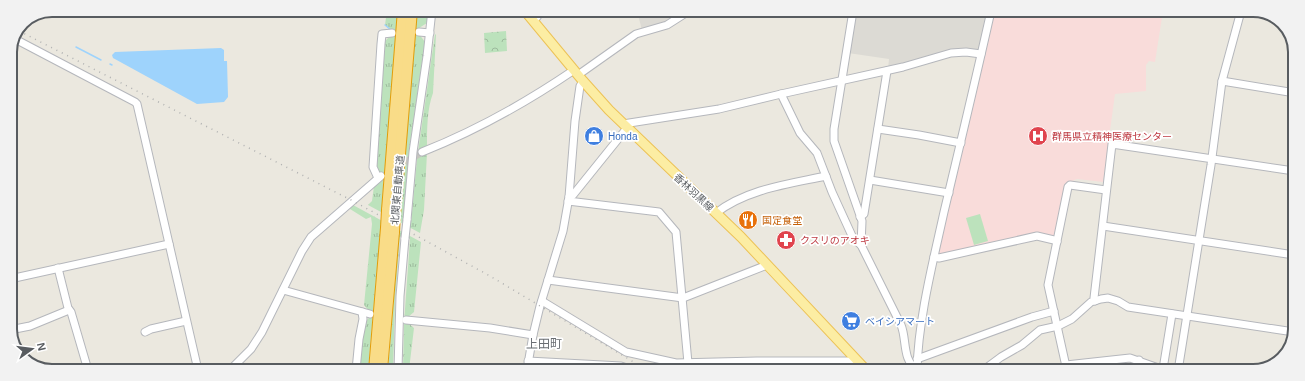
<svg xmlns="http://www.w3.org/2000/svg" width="1305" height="381" font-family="Helvetica,'Noto Sans JP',sans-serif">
<defs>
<pattern id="grass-tufts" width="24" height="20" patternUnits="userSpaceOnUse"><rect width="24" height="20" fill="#bce2bc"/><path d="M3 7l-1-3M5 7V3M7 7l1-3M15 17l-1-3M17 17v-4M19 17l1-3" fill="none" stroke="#9cba9c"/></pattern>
<pattern id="park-crowns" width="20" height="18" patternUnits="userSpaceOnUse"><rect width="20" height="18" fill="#bce2bc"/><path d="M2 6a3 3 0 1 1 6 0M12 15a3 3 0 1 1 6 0" fill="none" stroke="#9cba9c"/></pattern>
</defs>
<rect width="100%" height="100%" fill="#ebe8df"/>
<g fill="#dcdad4">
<path d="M637 11H686L665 23 642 30Z"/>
<path d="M855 11H989L980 52 967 51 888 69 889 59 848 53Z"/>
<path d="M1295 48V90L1289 89Z"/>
</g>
<path fill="#f9dcda" d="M995 11H1163L1155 62 1149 61 1146 65V91L1115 94 1103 182 1077 179 1065 184 1055 236 940 255 938 254Z"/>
<g fill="url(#grass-tufts)">
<path d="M387 10H398L382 201 400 218 417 10H428L427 23 419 28V34L425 42 409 151 404 220 411 223 417 159 435 34 436 35 433 93C427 109 427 130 427 146L421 149 427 153 424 210 420 233 368 205 372 201 374 186 381 173H379L376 167 384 42 390 36 392 30 385 25Z"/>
<path d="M353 205 421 242 414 312 408 317V323L414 328 409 370H403L404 323 410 239 403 235 400 237 395 302 393 370H388L399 236V233L381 224 368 370H358C359 358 360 323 370 317L369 311 364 305 372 224 371 217 366 219 350 209 349 208Z"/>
</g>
<path fill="url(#park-crowns)" d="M506 31 507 51 485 53 484 33Z"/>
<path fill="#bce2bc" d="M980 214 988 241 974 245 966 218Z"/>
<path fill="#9ed3fc" d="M221 48 224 50V61H227L228 97 224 102 197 104 113 58 112 55 115 52Z"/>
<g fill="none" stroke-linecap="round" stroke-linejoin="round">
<g stroke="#9ed3fc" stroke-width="1.5">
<path d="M385 25 391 30"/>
<path d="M76 47 101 60"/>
<path d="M110 64 112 65"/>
</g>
<path stroke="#c6c5bf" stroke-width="7" stroke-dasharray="7 3.5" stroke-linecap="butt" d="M396 168 422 152"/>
<g stroke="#b5b7bc" stroke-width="9">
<g id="minor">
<path d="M853 11 834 129V141L862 221 861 245"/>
<path d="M533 21 537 17 541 11"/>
<path d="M419 32 430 33"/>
<path d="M15 39 135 102 137 104 198 370"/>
<path d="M578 75 636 34 667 25 689 11"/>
<path d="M1222 81 1295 93"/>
<path d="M781 94 800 133 817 153 832 192 853 238 861 245 901 325C907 339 902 361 917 369"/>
<path d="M623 124 719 109 781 94 903 67 951 53 966 52 981 54"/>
<path d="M878 129 919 135 961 143"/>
<path d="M422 152C475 131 527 102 574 70"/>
<path d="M378 178 373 167 381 44 382 34 392 33"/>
<path d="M870 180 949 193"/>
<path d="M569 197 573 195 627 128"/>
<path d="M568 201 659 212 676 232 688 363"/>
<path d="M716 213C747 189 789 184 826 176"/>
<path d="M860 217 864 214 887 71"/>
<path d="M407 220 413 152 427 56 432 10"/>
<path d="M1103 226 1294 255"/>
<path d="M934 257 939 258 1037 236 1054 240 1057 242"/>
<path d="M58 268 68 308 71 312 88 370"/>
<path d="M10 279 169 244"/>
<path d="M548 280 683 298 767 265"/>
<path d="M283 290 370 314"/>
<path d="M542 301 626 352 676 363 757 361H850L855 360"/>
<path d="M1095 301 1094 298 1112 144 1294 171"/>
<path d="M406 320 490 328 533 335"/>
<path d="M10 330 30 326 69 310"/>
<path d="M145 332 151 329 186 321"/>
<path d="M917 359 1032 317 1054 311"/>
<path d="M1139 360V371"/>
<path d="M528 361 621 366 624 367 625 370"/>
<path d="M1066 365 1130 358 1167 371"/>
<path d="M1163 369 1172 314"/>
<path d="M230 370 251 349 262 332 302 251 311 237 381 176"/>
<path d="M356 370 359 339 363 319 362 312"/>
<path d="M398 370 400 296 405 238"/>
<path d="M527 370 533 335 540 306 563 231 569 197 575 121 580 86 583 81"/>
<path d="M917 371C918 320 933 262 944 212 960 145 976 78 991 11"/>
<path d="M982 371 1001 357 1022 345 1040 330 1058 326 1072 319 1091 302 1101 299 1108 298 1118 301 1128 307 1294 332"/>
<path d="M1067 371 1048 285 1068 187 1070 185 1106 190"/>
<path d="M1178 371 1211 165 1222 81 1241 11"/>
</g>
</g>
<g stroke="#ecc257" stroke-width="11">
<path id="major" d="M525 11 583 81 609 110 741 237 867 371"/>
</g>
<g stroke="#e29d08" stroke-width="12">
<g id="highway">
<path d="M387 210 403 10"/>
<path d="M395 214 412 10"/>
<path d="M374 370 386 228"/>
<path d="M382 370 394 232"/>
</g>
</g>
<use href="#minor" stroke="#fff" stroke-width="7"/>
<use href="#major" stroke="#fceda3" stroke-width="9"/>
<use href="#highway" stroke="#f9dc88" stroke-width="10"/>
<path stroke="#b0b1b1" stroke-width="1.5" stroke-dasharray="1 5" stroke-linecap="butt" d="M19 31 353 201 490 276 647 370"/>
<g stroke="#b5b7bc" stroke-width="9" stroke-linecap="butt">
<path id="minor-bridge" d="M405 238 407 220"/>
</g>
<g stroke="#e29d08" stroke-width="12" stroke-linecap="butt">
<g id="highway-bridge">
<path d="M386 228 387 210"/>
<path d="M394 232 395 214"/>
</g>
</g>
<use href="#minor-bridge" stroke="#fff" stroke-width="7"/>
<use href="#highway-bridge" stroke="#f9dc88" stroke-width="10"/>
</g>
<defs>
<g id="shop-disc" transform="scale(1)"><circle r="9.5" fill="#3f7fe0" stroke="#fff"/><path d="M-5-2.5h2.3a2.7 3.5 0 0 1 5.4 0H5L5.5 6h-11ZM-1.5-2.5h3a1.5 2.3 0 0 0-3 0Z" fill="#fff"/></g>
<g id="hospital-disc" transform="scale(1)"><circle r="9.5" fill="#e0444e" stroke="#fff"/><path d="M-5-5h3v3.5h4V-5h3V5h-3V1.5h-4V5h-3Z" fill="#fff"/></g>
<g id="restaurant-disc" transform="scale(1)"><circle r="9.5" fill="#e8710a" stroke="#fff"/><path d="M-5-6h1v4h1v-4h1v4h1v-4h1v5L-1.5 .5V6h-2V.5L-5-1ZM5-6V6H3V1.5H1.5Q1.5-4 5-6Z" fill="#fff"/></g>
<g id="pharmacy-disc" transform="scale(1)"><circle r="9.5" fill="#e0444e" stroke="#fff"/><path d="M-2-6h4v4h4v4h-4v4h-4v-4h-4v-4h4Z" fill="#fff"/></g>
<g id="supermarket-disc" transform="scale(1)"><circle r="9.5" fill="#3f7fe0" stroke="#fff"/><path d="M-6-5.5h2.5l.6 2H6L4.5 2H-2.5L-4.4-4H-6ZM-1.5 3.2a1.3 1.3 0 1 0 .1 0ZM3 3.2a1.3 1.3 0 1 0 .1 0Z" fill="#fff"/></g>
</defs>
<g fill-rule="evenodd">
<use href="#shop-disc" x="594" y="136"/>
<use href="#hospital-disc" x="1038" y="136"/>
<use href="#restaurant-disc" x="748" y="220"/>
<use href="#pharmacy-disc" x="786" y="240"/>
<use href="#supermarket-disc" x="851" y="321"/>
</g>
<g text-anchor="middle" stroke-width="3.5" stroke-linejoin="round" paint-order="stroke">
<g font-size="10" fill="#366cbe" stroke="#fff" text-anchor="start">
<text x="608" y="140">Honda</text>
<text x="865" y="325">ベイシアマート</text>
</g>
<g font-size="10" fill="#be3a42" stroke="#fff" text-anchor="start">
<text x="1052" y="140">群馬県立精神医療センター</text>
<text x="800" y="244">クスリのアオキ</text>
</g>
<g font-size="10" fill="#585c60" stroke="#fff">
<text transform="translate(397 190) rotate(-85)" y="4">北関東自動車道</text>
<text transform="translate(694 192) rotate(43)" y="4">香林羽黒線</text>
</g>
<g font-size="10" fill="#c56008" stroke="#fff" text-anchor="start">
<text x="762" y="224">国定食堂</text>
</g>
<g font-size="12" fill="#696d72" stroke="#fff">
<text x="544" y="348">上田町</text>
</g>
</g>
<path d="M0 0H1305V381H0ZM52 17H1253A35 35 0 0 1 1288 52V329A35 35 0 0 1 1253 364H52A35 35 0 0 1 17 329V52A35 35 0 0 1 52 17Z" fill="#f2f2f2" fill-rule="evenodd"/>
<path fill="none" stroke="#585c60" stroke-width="2" d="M52 17H1253A35 35 0 0 1 1288 52V329A35 35 0 0 1 1253 364H52A35 35 0 0 1 17 329V52A35 35 0 0 1 52 17Z"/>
<g transform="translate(32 349) rotate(76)" stroke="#ffffff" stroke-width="3" paint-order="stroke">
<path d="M0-3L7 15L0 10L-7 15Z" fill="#585c60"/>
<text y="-6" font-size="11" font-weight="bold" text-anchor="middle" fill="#585c60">N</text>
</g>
</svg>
